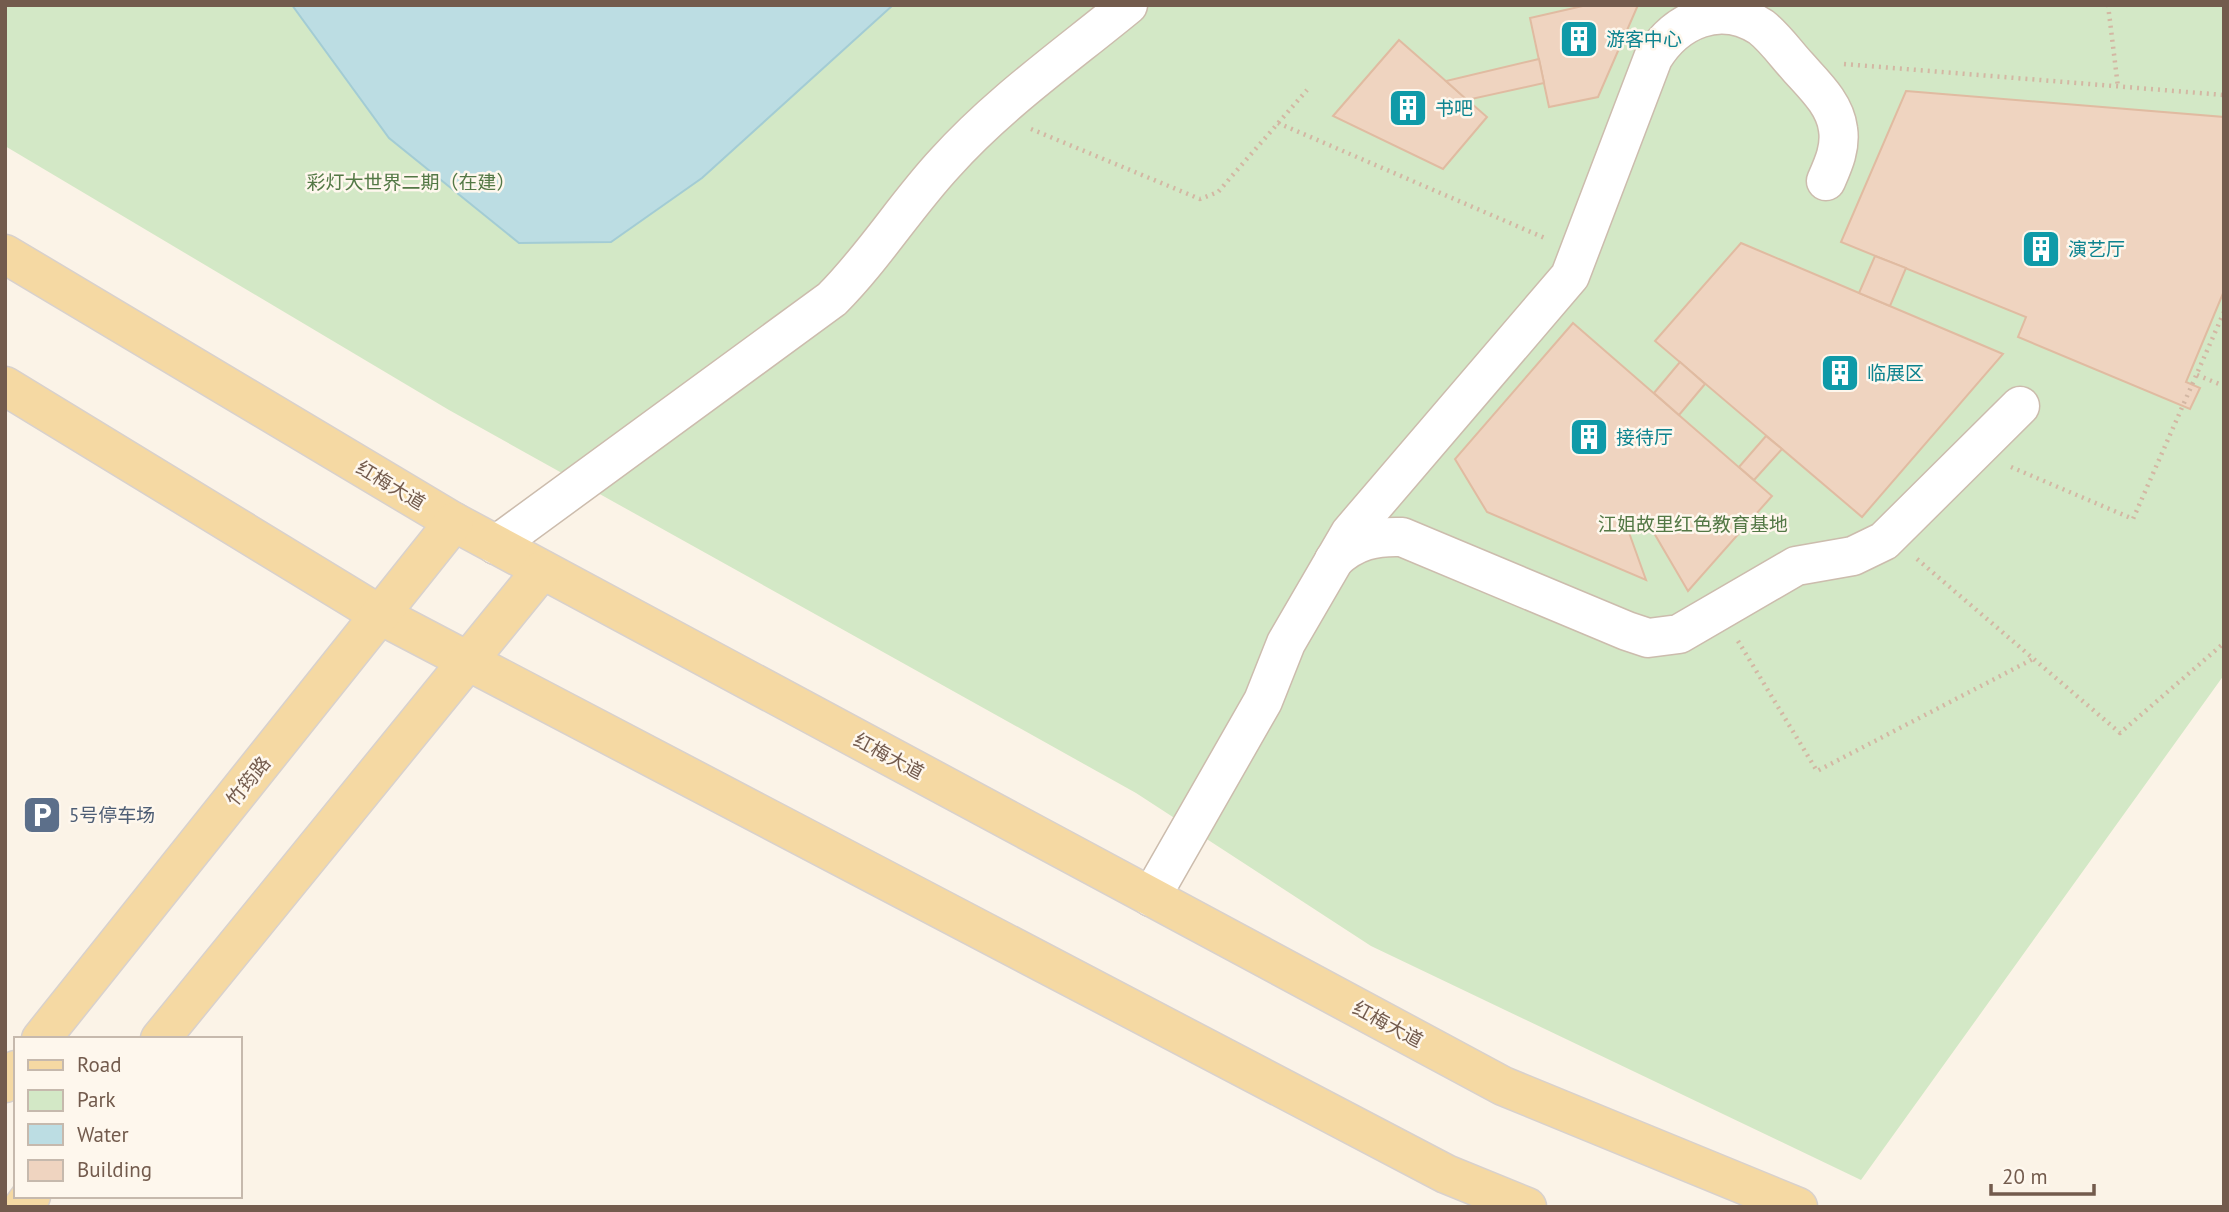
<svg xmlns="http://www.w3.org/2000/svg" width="2229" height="1212" font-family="'PT Sans','Noto Sans SC',sans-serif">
<rect width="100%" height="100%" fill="#fbf3e7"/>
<path fill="#d3e8c6" d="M5 5H2224V675L1861 1180 1371 946 1136 793 449 410 5 146Z"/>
<path fill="#bcdde3" stroke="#a3ccd4" stroke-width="2" d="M292 5H893L702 178 611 242 519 243 389 138Z"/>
<g fill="#efd4c0" stroke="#e0bba1" stroke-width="2">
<path d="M1587 5H1638L1598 97 1549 107 1530 18Z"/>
<path d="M1399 40 1487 117 1443 169 1333 116Z"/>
<path d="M1539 59 1544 83 1467 100 1446 81Z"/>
<path d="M1906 91 2224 117V291L2186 382 2200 388 2190 409 2018 337 2026 317 1841 242Z"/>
<path d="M1741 243 2003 354 1862 517 1655 341Z"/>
<path d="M1875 256 1906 268 1890 306 1859 293Z"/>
<path d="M1573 323 1772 496 1688 591 1644 516 1627 527 1646 580 1487 512 1455 459Z"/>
<path d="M1680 362 1705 384 1679 415 1654 393Z"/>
<path d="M1766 436 1782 449 1754 480 1739 467Z"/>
</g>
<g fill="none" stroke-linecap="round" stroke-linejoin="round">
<g stroke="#ccbcad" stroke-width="41">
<g id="minor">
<path d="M496 545 832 299C874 257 905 206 945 163 999 103 1066 56 1128 5"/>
<path d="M1334 560C1354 541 1375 536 1402 537L1627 631 1648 638 1679 634 1796 566 1853 556 1884 541 2020 406"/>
<path d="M1151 897 1263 701 1286 643 1350 533 1570 276 1653 58C1676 20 1720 0 1761 27 1775 38 1786 54 1798 67 1814 85 1835 104 1838 129 1841 148 1833 165 1826 181"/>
</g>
</g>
<g stroke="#d8d1cd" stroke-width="41">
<g id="major">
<path d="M5 254 454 522 1503 1086 1798 1207"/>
<path d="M5 386 382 616 1446 1174 1527 1207"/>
<path d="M41 1039 454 522"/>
<path d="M160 1039 542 570"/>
<path d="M5 1083 16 1070"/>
<path d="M23 1207 31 1196"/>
</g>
</g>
<g stroke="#d3b7a3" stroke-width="4.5" stroke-dasharray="2 5" stroke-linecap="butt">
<path d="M2108 5 2118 87"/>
<path d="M1844 64 2224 95"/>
<path d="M1278 123 1547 239"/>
<path d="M1031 129 1200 199 1218 192 1307 90"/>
<path d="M2197 375 2224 386"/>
<path d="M2011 467 2133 519 2224 312"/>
<path d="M1917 559 2120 733 2224 643"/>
<path d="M1738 641 1817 771 2033 659"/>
</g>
<use href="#minor" stroke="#fff" stroke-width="38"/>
<use href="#major" stroke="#f5d9a3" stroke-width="38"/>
</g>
<defs>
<g id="building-square" transform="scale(2.0125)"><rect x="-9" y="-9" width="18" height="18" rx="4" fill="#0f9aa8" stroke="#fef7ed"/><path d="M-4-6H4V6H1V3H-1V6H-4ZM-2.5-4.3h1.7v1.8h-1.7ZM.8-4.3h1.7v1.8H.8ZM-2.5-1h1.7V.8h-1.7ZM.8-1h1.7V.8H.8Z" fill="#fff"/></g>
<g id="parking-square" transform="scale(2.0125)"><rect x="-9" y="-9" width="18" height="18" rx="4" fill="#5c6f8a" stroke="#fef7ed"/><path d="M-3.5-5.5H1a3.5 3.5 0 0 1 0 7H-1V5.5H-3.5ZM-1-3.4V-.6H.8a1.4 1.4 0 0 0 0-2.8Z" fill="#fff"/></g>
</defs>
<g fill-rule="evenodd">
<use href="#building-square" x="1579" y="39"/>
<use href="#building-square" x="1408" y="108"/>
<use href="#building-square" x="2041" y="249"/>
<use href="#building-square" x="1840" y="373"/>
<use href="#building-square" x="1589" y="437"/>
<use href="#parking-square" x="42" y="815"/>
</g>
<g text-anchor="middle" stroke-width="5" stroke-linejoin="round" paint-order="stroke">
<g font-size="19" fill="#0d838f" stroke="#fef7ed" text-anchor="start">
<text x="1606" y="46">游客中心</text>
<text x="1435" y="115">书吧</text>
<text x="2068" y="256">演艺厅</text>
<text x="1867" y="380">临展区</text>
<text x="1616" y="444">接待厅</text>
</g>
<g font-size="19" fill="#537845" stroke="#fef7ed">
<text x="411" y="189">彩灯大世界二期（在建）</text>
<text x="1693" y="531">江姐故里红色教育基地</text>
</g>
<g font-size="19" fill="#735b4d" stroke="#fef7ed">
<text transform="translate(391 485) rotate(31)" y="7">红梅大道</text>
<text transform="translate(889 756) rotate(28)" y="7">红梅大道</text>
<text transform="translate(248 781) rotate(-51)" y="7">竹筠路</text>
<text transform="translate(1388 1024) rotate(28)" y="7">红梅大道</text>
</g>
<g font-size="19" fill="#4e5e75" stroke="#fef7ed" text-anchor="start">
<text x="69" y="822">5号停车场</text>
</g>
</g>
<rect width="2229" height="1212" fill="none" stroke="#735b4d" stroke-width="14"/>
<rect x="14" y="1037" width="228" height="161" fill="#fef7ed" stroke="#c6b9ad" stroke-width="2"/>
<rect x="28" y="1060" width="35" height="10" fill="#f5d9a3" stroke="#c6b9ad" stroke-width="2"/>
<text x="77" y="1072" font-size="21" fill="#735b4d">Road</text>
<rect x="28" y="1090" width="35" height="21" fill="#d3e8c6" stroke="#c6b9ad" stroke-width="2"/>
<text x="77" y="1107" font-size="21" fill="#735b4d">Park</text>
<rect x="28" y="1124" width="35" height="21" fill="#bcdde3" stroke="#c6b9ad" stroke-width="2"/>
<text x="77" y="1142" font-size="21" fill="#735b4d">Water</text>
<rect x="28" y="1160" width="35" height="21" fill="#efd4c0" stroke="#c6b9ad" stroke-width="2"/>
<text x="77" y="1177" font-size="21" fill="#735b4d">Building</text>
<path d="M1991 1184v10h103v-10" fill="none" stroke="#735b4d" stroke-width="3.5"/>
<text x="2002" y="1184" font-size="21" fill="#735b4d" stroke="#fef7ed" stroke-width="5" paint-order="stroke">20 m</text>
</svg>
